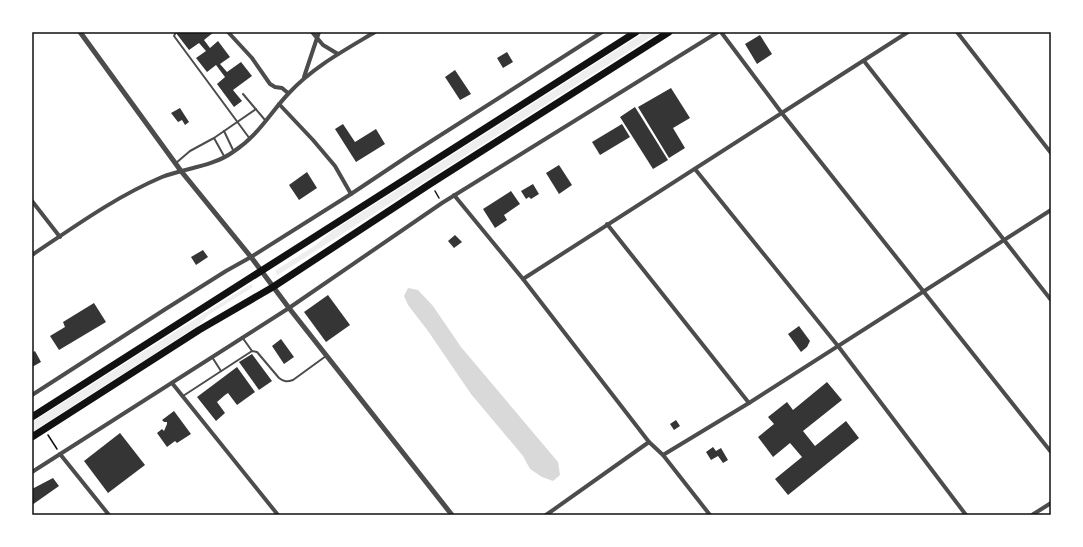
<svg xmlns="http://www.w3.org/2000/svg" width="1083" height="547" font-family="'Noto Sans',sans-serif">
<rect width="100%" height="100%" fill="#fff"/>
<g fill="#eee">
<path d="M645 32H659L278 275 276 274V270L316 245 331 232Z"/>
<path d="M251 284 253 287 208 315 199 325 32 432V422Z"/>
</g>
<path fill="#d9d9d9" d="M408 288 418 290 433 306 461 347 558 462 560 475 553 481 542 477 530 469 523 456 471 394 428 331 408 305 404 296Z"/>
<g fill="#353535">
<path d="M178 32H214L204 40 210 48 218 41 230 57 220 64 227 72 241 62 252 76 233 90 242 101 234 107 217 84 225 77 216 65 207 72 196 58 206 51 199 43 189 50 176 33Z"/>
<path d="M760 35 772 54 757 64 745 44Z"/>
<path d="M507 52 513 62 503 68 497 58Z"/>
<path d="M455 70 471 94 460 100 445 77Z"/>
<path d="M671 88 690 118 673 128 685 148 669 158 638 107Z"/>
<path d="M635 107 668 160 653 169 620 117Z"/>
<path d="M180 108 189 122 185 125 182 120 178 122 171 113Z"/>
<path d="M343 124 355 142 376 129 385 144 356 162 335 129Z"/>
<path d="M622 124 630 137 600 155 592 142Z"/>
<path d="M559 165 572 185 559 194 546 173Z"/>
<path d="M307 172 317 188 299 200 289 185Z"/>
<path d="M533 184 539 194 531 199 529 197 526 199 521 191Z"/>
<path d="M511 191 520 204 504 215 507 220 495 228 483 209Z"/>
<path d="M455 235 462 242 454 248 448 241Z"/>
<path d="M203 250 208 257 196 265 191 257Z"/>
<path d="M328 295 350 325 326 342 304 312Z"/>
<path d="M94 303 106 322 59 350 50 336 65 327 63 322Z"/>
<path d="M799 326 810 341 807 347 801 352 788 334Z"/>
<path d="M281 339 294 357 284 364 272 346Z"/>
<path d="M35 351 41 362 32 367V353Z"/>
<path d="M252 354 272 381 259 390 239 362Z"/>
<path d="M237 367 255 392 237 405 228 393 225 395 217 402 225 413 216 421 197 397Z"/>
<path d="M827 382 842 400 803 431 815 446 846 421 859 438 788 495 775 479 802 457 790 443 773 457 758 437 774 424 768 417 787 402 793 410Z"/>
<path d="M174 411 191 434 177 443 175 441 167 447 157 433 162 429 164 431 167 424V422H164L162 420Z"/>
<path d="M676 420 680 426 674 430 670 424Z"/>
<path d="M120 433 145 465 108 493 84 461Z"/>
<path d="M713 447 716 451 721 448 728 460 723 463 718 456 711 460 706 452Z"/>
<path d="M53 478 59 486 32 505V489Z"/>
</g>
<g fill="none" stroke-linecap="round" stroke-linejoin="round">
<g stroke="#111" stroke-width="1.5">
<path d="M435 191 439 198"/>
<path d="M48 435 57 449"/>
</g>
<g stroke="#4c4c4c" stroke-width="2">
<path d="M176 32 174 36 250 139"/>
<path d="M243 94 265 120"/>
<path d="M224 131 234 152"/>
<path d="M214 138 224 156"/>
<path d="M176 163 190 151 214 138 256 109"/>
<path d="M242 337 252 351"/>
<path d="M212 357 221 371"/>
<path d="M183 396 252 351 257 352 279 378C284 382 287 382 293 380L326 356"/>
</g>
<g stroke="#4c4c4c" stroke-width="4">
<path d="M228 32 252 58 270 84 275 87 282 88 288 93"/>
<path d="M312 32 323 45 338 54"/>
<path d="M721 32 781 112 1051 452"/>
<path d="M957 32 1051 153"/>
<path d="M864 61 1051 300"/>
<path d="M304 77 319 32"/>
<path d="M279 104 313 140 335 166 351 194"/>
<path d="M695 169 838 346 966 515"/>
<path d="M454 195 523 279 649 442 663 455 710 515"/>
<path d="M32 201 60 237"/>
<path d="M607 224 749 403"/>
<path d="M32 255C74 227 115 197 162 177 185 168 212 167 233 152 259 135 269 114 289 93 313 67 345 50 375 32"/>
<path d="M523 279 908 32"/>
<path d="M172 383 278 515"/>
<path d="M32 395 164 310 226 271 251 257 351 194 411 154 602 32"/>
<path d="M60 454 109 515"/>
<path d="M663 455 749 403 1051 210"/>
<path d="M32 472 289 308 442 203 718 32"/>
<path d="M546 515 649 442"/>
<path d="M1032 515 1051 503"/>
</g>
<path stroke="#4c4c4c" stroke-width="5" d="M80 32 181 171 251 257 289 308 452 515"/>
<g stroke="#111" stroke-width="7">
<path d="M32 417 636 32"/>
<path d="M32 437 199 330 273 287 430 184 669 32"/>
</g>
</g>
<rect width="1083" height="547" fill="none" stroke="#ffffff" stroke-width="66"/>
<rect x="33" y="33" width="1017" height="481" fill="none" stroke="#111" stroke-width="1.5"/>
</svg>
